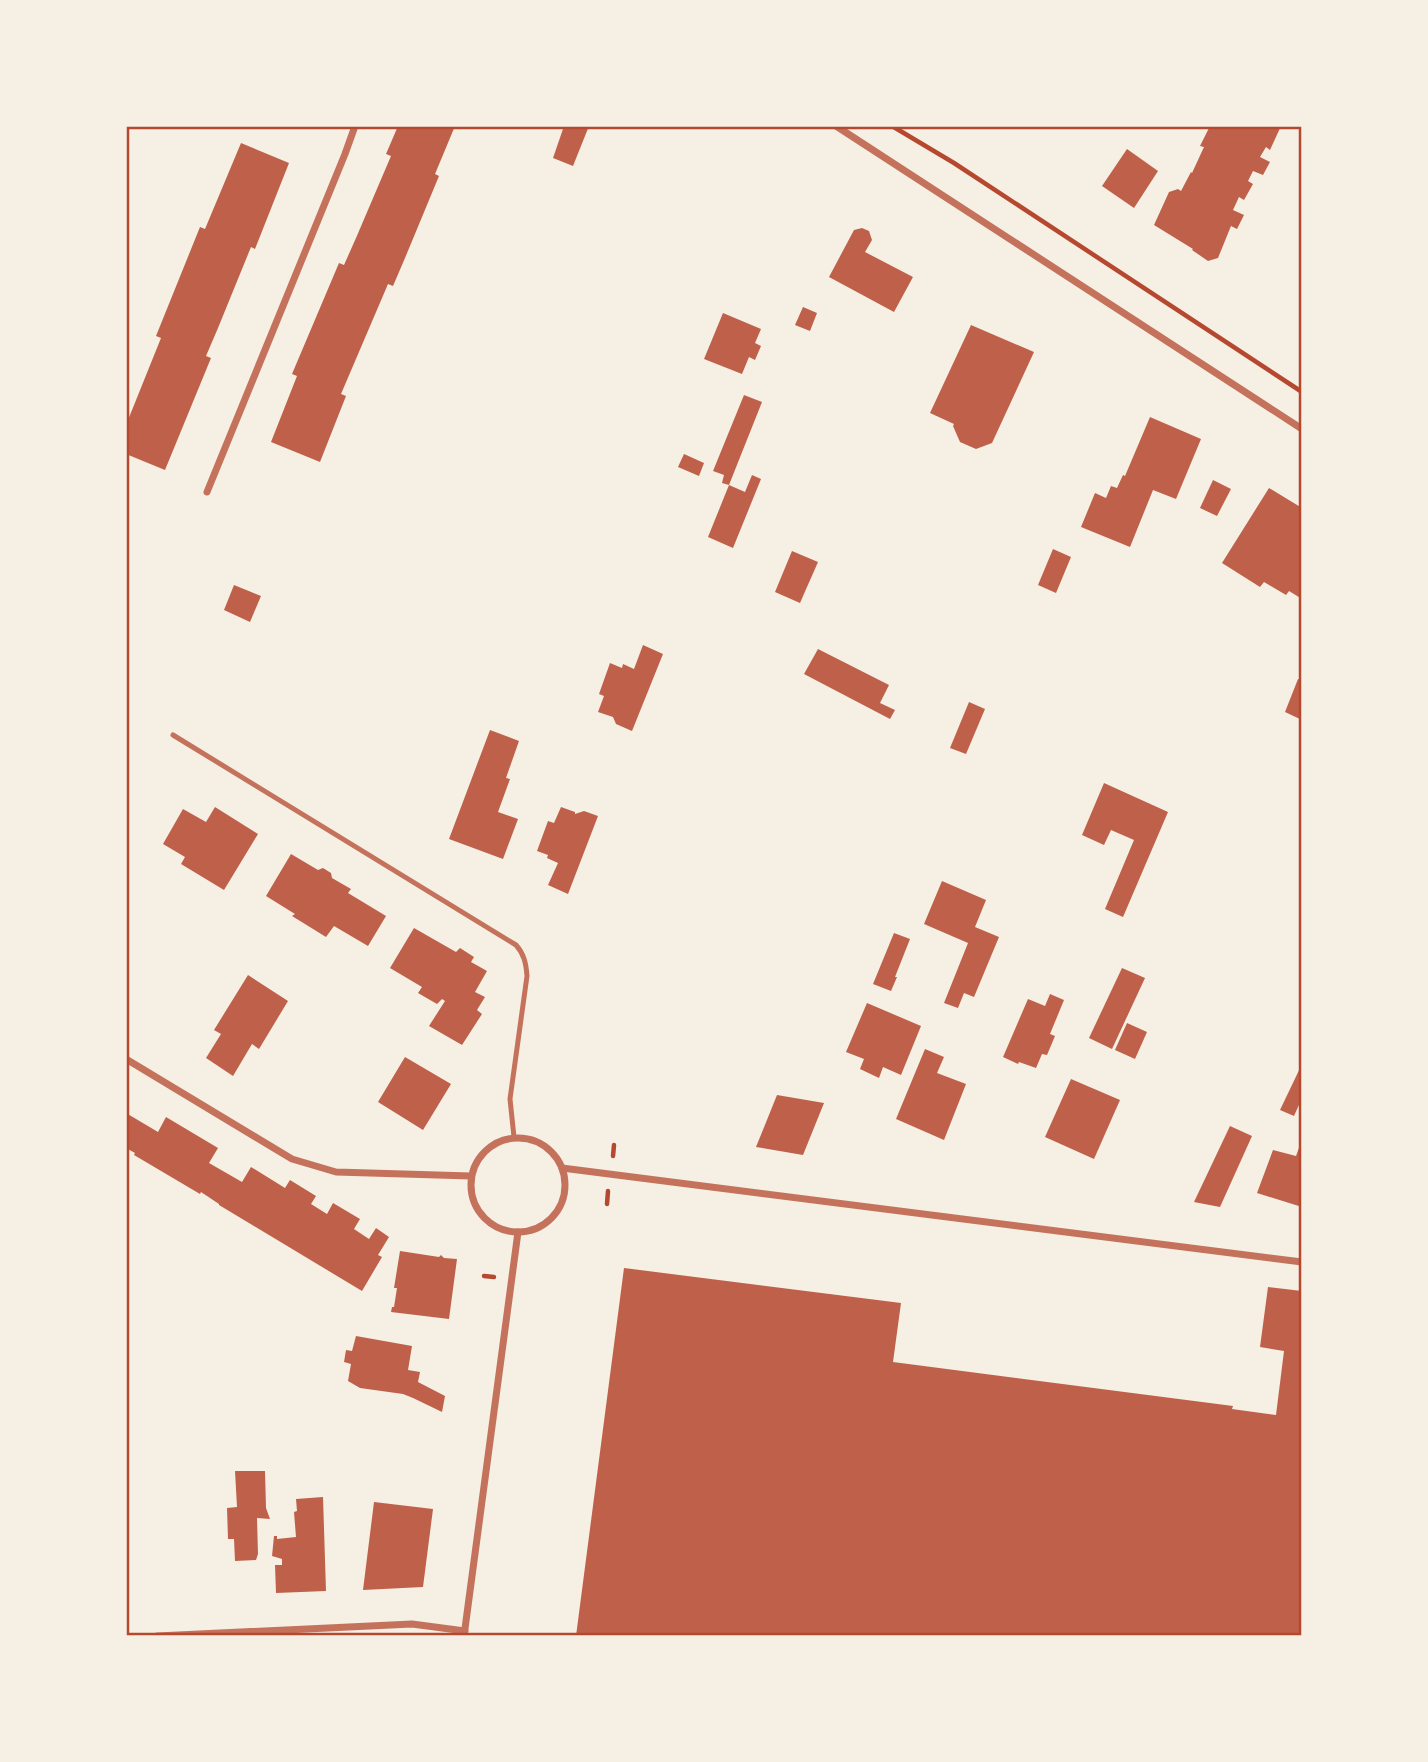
<svg xmlns="http://www.w3.org/2000/svg" width="1428" height="1762" font-family="Montserrat,sans-serif">
<rect width="100%" height="100%" fill="#f6efe4"/>
<g fill="#bf614a">
<path d="M398 126H455L435 174 439 176 405 258 393 286 388 284 341 394 346 396 320 462 271 442 297 376 292 374 339 263 344 265 356 238 391 156 386 154Z"/>
<path d="M564 126H589L573 166 553 158Z"/>
<path d="M1210 126H1281L1270 150 1266 147 1260 157 1270 162 1263 175 1253 171 1248 181 1253 184 1244 200 1239 197 1233 210 1244 215 1237 229 1231 226 1218 258 1208 261 1192 250 1193 249 1154 225 1169 192 1178 189 1181 191 1191 172 1192 173 1204 147 1200 146Z"/>
<path d="M241 143 289 163 255 249 251 247 218 328 206 356 211 358 165 470 126 454V425L161 338 156 336 200 227 205 229Z"/>
<path d="M1127 149 1158 171 1134 208 1102 186Z"/>
<path d="M862 228 869 231 872 240 865 252 913 277 894 312 829 277 854 230Z"/>
<path d="M803 307 817 313 810 331 795 325Z"/>
<path d="M723 313 761 329 755 343 761 346 755 360 749 357 742 374 704 359Z"/>
<path d="M971 325 1034 352 992 443 976 449 960 442 953 426 954 424 930 413Z"/>
<path d="M744 395 762 402 729 485 722 483 724 475 713 471Z"/>
<path d="M1150 417 1201 439 1176 499 1153 490 1130 547 1081 527 1095 493 1106 498 1111 486 1117 488 1123 475 1125 476Z"/>
<path d="M684 454 704 463 699 476 678 467Z"/>
<path d="M752 475 761 479 733 548 708 537 729 485 745 492Z"/>
<path d="M1213 480 1231 489 1217 516 1200 508Z"/>
<path d="M1269 488 1302 508V599L1289 591 1286 595 1264 582 1260 587 1222 563Z"/>
<path d="M1053 549 1071 557 1056 593 1038 585Z"/>
<path d="M792 551 818 562 800 603 775 592Z"/>
<path d="M234 585 261 596 250 622 224 610Z"/>
<path d="M643 645 663 654 632 731 616 724 613 717 598 712 604 696 599 694 610 663 622 668 623 664 634 669Z"/>
<path d="M818 649 889 685 880 703 895 710 890 719 804 674Z"/>
<path d="M1298 679 1302 680V720L1285 712Z"/>
<path d="M969 702 985 709 966 754 950 748Z"/>
<path d="M490 730 519 741 506 778 510 779 498 812 518 819 503 859 449 839Z"/>
<path d="M1104 783 1168 812 1123 917 1105 909 1134 840 1111 830 1104 845 1082 835Z"/>
<path d="M215 807 258 834 224 890 181 864 185 857 163 844 183 809 206 822Z"/>
<path d="M561 807 575 812V814L584 811 598 816 568 894 548 885 558 863 547 858 548 855 537 851 548 821 554 823Z"/>
<path d="M291 854 318 870 323 868 331 873 332 878 351 889 348 893 386 916 368 946 334 926 326 937 292 916 295 914 266 896Z"/>
<path d="M942 881 986 900 975 927 999 937 974 997 964 993 958 1008 944 1003 968 943 924 924Z"/>
<path d="M414 928 456 952 460 948 474 957 471 962 487 971 475 992 485 997 477 1010 482 1014 462 1045 429 1026 445 1001 442 999 437 1004 418 993 422 987 390 968Z"/>
<path d="M894 933 910 939 895 977H897L891 991 873 984Z"/>
<path d="M1122 968 1145 978 1112 1049 1089 1038Z"/>
<path d="M248 975 288 1001 259 1049 252 1044 233 1076 206 1058 221 1034 214 1030Z"/>
<path d="M1050 994 1064 1000 1050 1034 1055 1036 1047 1055 1042 1054 1036 1068 1019 1062 1018 1064 1003 1057 1028 999 1045 1006Z"/>
<path d="M867 1003 921 1026 901 1075 883 1067 879 1078 860 1069 864 1059 846 1052Z"/>
<path d="M1127 1023 1147 1032 1135 1059 1115 1050Z"/>
<path d="M925 1049 944 1057 937 1073 966 1084 944 1140 896 1119Z"/>
<path d="M405 1057 451 1084 423 1130 378 1102Z"/>
<path d="M1302 1064V1098L1294 1116 1280 1110Z"/>
<path d="M1071 1079 1120 1100 1094 1159 1045 1137Z"/>
<path d="M777 1095 824 1103 803 1155 756 1147Z"/>
<path d="M126 1113 158 1132 166 1117 218 1148 209 1163 242 1182 251 1167 285 1188 290 1180 316 1196 311 1204 327 1214 333 1203 360 1219 354 1229 369 1239 376 1228 389 1237 378 1255 382 1257 362 1291 219 1205V1204L201 1192 200 1194 134 1155 135 1153 126 1148Z"/>
<path d="M1230 1126 1252 1136 1220 1207 1194 1202Z"/>
<path d="M1300 1145H1302V1207L1257 1193 1273 1150 1296 1156Z"/>
<path d="M400 1251 439 1257 441 1255 444 1258 457 1259 449 1319 391 1312 392 1307H394L397 1288H394Z"/>
<path d="M624 1268 901 1303 893 1362 1233 1406 1232 1409 1276 1415 1284 1351 1260 1347 1268 1287 1302 1291V1636H576Z"/>
<path d="M356 1336 412 1346 408 1370 420 1372 418 1382 445 1396 442 1412 413 1398 403 1394 360 1388 348 1381 351 1364 344 1362 346 1350 352 1351Z"/>
<path d="M235 1471H265L266 1508 270 1519 257 1518 258 1554 256 1560 235 1561 234 1539H228L227 1508 237 1507Z"/>
<path d="M323 1497 326 1591 276 1593 275 1565H282V1559L272 1556 274 1536H277V1539L296 1537 294 1512 297 1511 296 1499Z"/>
<path d="M374 1502 433 1509 423 1587 363 1590Z"/>
</g>
<g fill="none" stroke-linecap="round" stroke-linejoin="round">
<g stroke="#b5482f" stroke-width="4.5">
<path d="M892 126 954 163 1302 392"/>
<path d="M613 1156 614 1145"/>
<path d="M607 1204 608 1191"/>
<path d="M484 1276 494 1277"/>
</g>
<path stroke="#c5725c" stroke-width="5" d="M173 735 516 945C524 954 526 963 527 976L510 1099 514 1137"/>
<g stroke="#c5725c" stroke-width="7">
<path d="M836 126 1302 429"/>
<path d="M207 492 345 154 355 126"/>
<path d="M126 1059 292 1159 336 1172 471 1176"/>
<circle cx="518" cy="1185" r="47"/>
<path d="M562 1168 1302 1262"/>
<path d="M157 1636 412 1624 465 1631"/>
<path d="M464 1636 518 1232"/>
</g>
</g>
<rect width="1428" height="1762" fill="none" stroke="#f6efe4" stroke-width="256"/>
<rect x="128" y="128" width="1172" height="1506" fill="none" stroke="#b5482f" stroke-width="2.5"/>
</svg>
